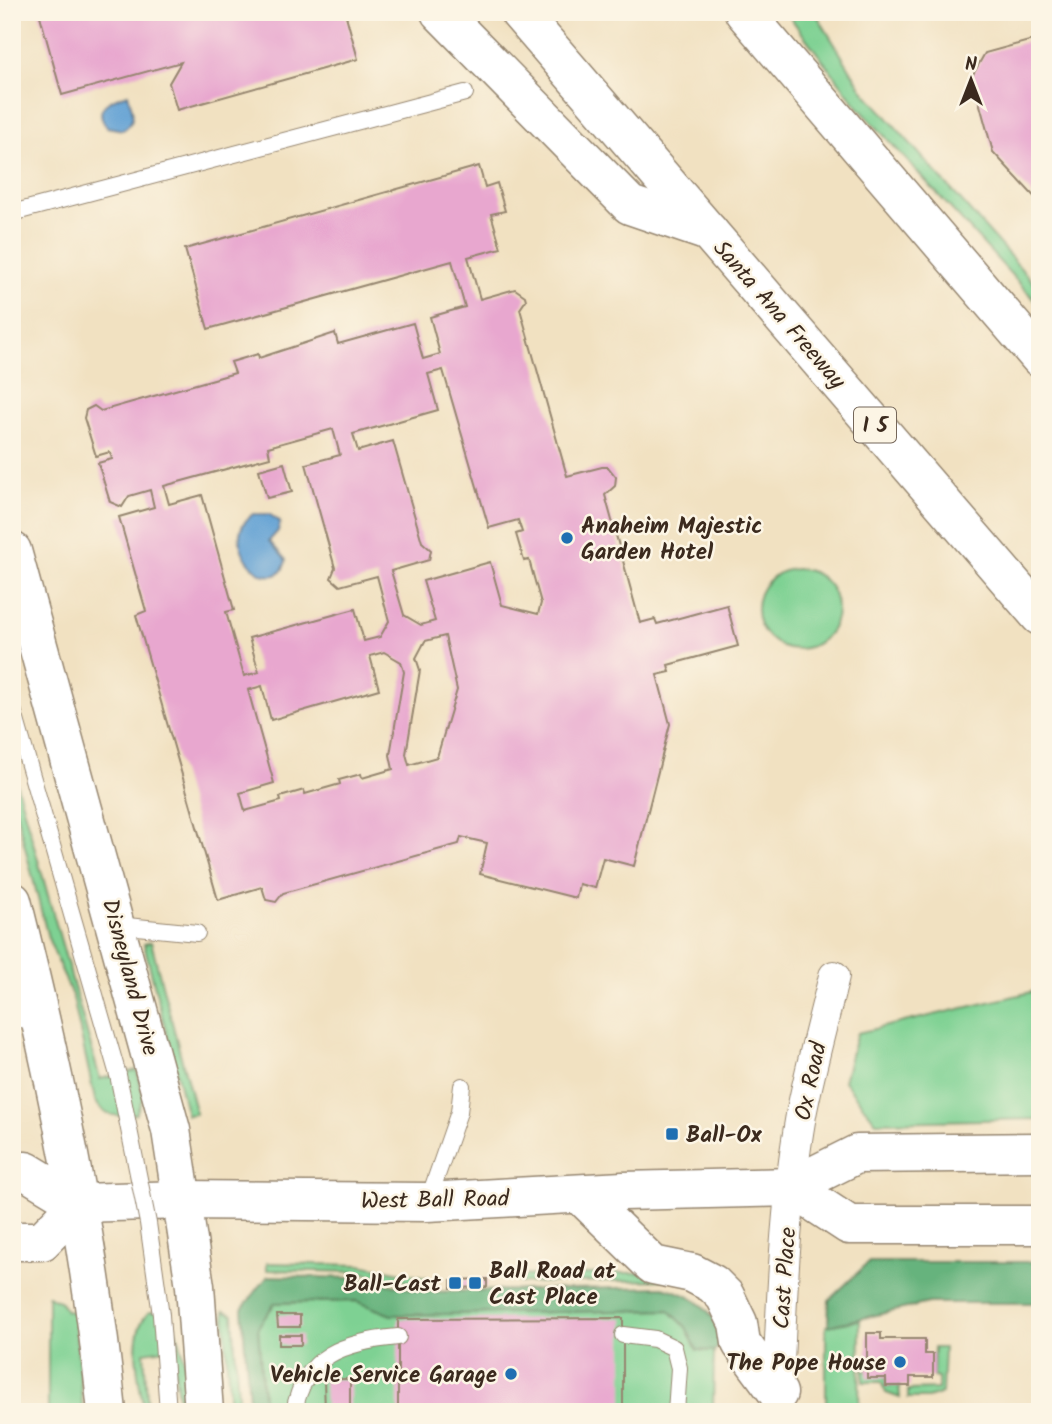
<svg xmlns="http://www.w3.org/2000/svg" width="1052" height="1424" font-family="Kalam,sans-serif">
<rect width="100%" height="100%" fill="#fcf5e5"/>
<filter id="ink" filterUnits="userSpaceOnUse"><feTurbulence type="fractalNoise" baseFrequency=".0143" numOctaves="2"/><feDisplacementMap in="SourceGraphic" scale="14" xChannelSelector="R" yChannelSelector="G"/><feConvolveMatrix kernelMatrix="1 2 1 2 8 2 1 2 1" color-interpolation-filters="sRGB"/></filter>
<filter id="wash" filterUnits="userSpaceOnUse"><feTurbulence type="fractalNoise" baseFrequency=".00686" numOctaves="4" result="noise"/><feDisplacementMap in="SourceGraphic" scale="28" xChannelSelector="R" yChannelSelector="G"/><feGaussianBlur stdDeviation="1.57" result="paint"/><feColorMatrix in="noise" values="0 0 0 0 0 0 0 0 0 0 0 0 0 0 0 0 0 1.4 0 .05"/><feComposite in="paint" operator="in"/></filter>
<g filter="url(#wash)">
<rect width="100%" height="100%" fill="#f1e1c1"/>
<g fill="#7ed193" stroke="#5c7e58" stroke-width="2">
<path d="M786 12H815L862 89 1040 290V306L859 108Z"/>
<circle cx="797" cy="609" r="40"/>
<path d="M12 768 100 1079 137 1070 143 1097 136 1114C118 1117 104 1118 95 1100L73 998 48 938 12 796Z"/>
<path d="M151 942 196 1114 187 1115 144 944Z"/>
<path d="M1040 990V1119L876 1122 844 1081 857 1033Z"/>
<path d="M267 1263 360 1265 427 1278V1285L359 1272 267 1270Z"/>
<path d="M664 1272V1280L521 1283 510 1276Z"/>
<path d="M48 1296 61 1302 66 1311 74 1312 83 1412H48Z"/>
<path d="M356 1301 392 1315 669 1310 686 1327 697 1350 714 1351 713 1412H264L258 1327 275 1303Z"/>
<path d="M224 1311 233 1314 239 1412H230Z"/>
<path d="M149 1312H164C187 1339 186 1377 189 1412H180L172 1348 144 1352 148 1412H144C140 1382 126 1335 149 1312Z"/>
<path d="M860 1320 859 1412H826V1326Z"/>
<path d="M934 1348H944L942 1393 928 1398H908V1390L938 1389V1378L933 1377Z"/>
<path d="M863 1370 886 1378V1386H899L900 1398 886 1393 881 1382H863Z"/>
</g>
<g fill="#66b37d" stroke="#506e4e" stroke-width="2">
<path d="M869 1262H1040V1303H929L828 1326 829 1300Z"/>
<path d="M268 1276 358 1278 427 1292 663 1287C696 1296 715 1309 723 1343L714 1351 697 1350 686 1327 669 1310 391 1315 356 1301 275 1303 258 1327 264 1412H250L242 1309Z"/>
</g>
<g fill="#62a1d4" stroke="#4e6679" stroke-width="2">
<path d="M128 94C132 109 138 120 123 130L107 127C91 107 111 99 128 94Z"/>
<path d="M253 514H269L280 522 278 531 269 541 286 560C283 575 275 578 261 574 241 559 229 532 253 514Z"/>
</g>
<g id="blocks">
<g fill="#e8a7cf" fill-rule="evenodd">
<path d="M39 12H345L358 59 177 110 169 83 181 62 62 95Z"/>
<path d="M1040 38V203L993 152 972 76 985 53Z"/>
<path d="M479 166 485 187 497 183 505 211 491 214 501 248 468 257 480 299 515 289 525 296 526 300 520 309 567 476 602 467H608L616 477 615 486 605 495 640 623 655 619 657 624 727 605 738 646 668 665 670 672 657 675 670 724 634 866 603 858 595 888 579 884 576 898 480 874 487 843 461 837 459 844 283 893 276 902 266 900 262 887 218 900 136 615 146 611 119 517 154 507 150 490 129 496 122 507 110 502 98 463 112 459 110 452 96 456 84 418 86 410 94 406 101 411 235 373 231 362 258 354 259 358 335 333 338 344 413 323 423 359 440 354 430 317 465 307 452 261 208 329 185 249ZM443 370 489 528 518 520 522 532 516 534 524 561 529 560 541 603 538 614 502 605 490 562 423 581 435 621 421 625 404 615 391 571 429 560 431 550 422 542 393 441 358 451 353 434 438 410 428 374ZM333 429 340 455 306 464 335 568 331 578 340 586 377 576 389 621 380 637 364 641 355 609 249 638 259 672 244 676 226 612 234 610 202 495 169 504 164 486 270 457 268 447ZM445 636 457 690 437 757 409 765 406 754 420 670 416 658 425 641ZM384 652 401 662 404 672 390 755 393 769 362 778 361 774 339 780 340 784 305 794 304 790 280 797 281 801 245 811 240 793 274 783 248 690 262 686 271 720 379 689 370 656Z"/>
<path d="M284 463 292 492 267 498 259 470Z"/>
<path d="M487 1279V1287L451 1288V1280Z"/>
<path d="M277 1315H300V1327H278Z"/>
<path d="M623 1318V1412H398V1319Z"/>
<path d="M867 1333H881V1339H925V1354H933V1377H910V1386H886V1378H867Z"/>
<rect x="279" y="1335" width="22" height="10"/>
<path d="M324 1379H350V1412H325Z"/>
</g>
</g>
</g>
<g filter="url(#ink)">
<use href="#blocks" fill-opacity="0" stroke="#968670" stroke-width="2"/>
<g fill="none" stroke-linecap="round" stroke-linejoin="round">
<g stroke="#968670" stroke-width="18">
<g id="service">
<path d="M12 213 465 93"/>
<path d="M12 706 118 1075"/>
<path d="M117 925 197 933"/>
<path d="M12 1021 39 1016"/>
<path d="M428 1201 459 1112 462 1086"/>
<path d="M161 1315 168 1412"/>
<path d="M623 1335 655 1339 674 1348 679 1368 676 1412"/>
<path d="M294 1412C304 1354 345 1342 398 1337"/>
</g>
</g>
<g stroke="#968670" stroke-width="32">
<path id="minor" d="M777 1412C781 1313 784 1213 801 1115 810 1069 823 1022 834 976"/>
</g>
<g stroke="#968670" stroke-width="41">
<g id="secondary">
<path d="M12 551 171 1130 195 1286 204 1412"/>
<path d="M12 901C54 1069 90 1239 107 1412"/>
</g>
</g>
<g stroke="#968670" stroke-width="41">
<g id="primary">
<path d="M12 1171H26L79 1203 183 1200 427 1202 623 1191 791 1187 857 1154 1040 1152"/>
<path d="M791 1187 849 1225H1040"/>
<path d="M580 1194 653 1265 692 1273 713 1284 725 1296 738 1323 741 1343 778 1393"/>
<path d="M12 1241H42L79 1203"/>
</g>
</g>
<g stroke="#968670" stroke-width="41">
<g id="motorway">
<path d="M440 12 630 205 709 232"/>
<path d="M519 12 1040 616"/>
<path d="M744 12 1040 358"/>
</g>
</g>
<use href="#service" stroke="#fff" stroke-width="16"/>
<use href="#minor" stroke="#fff" stroke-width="30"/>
<use href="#secondary" stroke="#fff" stroke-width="38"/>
<use href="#primary" stroke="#fff" stroke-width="38"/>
<use href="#motorway" stroke="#fff" stroke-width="38"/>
<g stroke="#968670" stroke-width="18" stroke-linecap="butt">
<path id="service-bridge" d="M118 1075 148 1223 161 1315"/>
</g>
<use href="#service-bridge" stroke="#fff" stroke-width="16"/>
</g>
</g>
<g fill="#1f6fb2" stroke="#fcf5e5" stroke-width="2.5">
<circle cx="567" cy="538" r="7"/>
<rect x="665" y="1127" width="14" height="14" rx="3.5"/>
<rect x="448" y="1276" width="14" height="14" rx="3.5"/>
<rect x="468" y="1276" width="14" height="14" rx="3.5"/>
<circle cx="900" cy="1362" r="7"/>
<circle cx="511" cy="1374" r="7"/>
</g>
<g text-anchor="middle" stroke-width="5" stroke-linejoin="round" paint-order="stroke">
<rect fill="#fcf5e5" stroke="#75675a" stroke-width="2" x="854" y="407.5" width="42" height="35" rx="5"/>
<g font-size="21" font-weight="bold" fill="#3b2a1e">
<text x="875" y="432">I 5</text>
</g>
<g font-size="23" fill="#3b2a1e" stroke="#fcf5e5">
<text transform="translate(780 314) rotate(49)" y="8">Santa Ana Freeway</text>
<text transform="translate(131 977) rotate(75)" y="8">Disneyland Drive</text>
<text transform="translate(810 1081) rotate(-78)" y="8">Ox Road</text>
<text transform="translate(435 1199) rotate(-1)" y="8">West Ball Road</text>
<text transform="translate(784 1278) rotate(-86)" y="8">Cast Place</text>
</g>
<g font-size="23" font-weight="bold" fill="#3b2a1e" stroke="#fcf5e5" text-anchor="start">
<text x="581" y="533">Anaheim Majestic<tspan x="581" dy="26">Garden Hotel</tspan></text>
<text x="686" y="1142">Ball-Ox</text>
<text x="489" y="1278">Ball Road at<tspan x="489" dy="26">Cast Place</tspan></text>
<text x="441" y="1291" text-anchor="end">Ball-Cast</text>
<text x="886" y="1370" text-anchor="end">The Pope House</text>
<text x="497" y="1382" text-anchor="end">Vehicle Service Garage</text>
</g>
</g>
<rect width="1052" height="1424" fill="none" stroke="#fcf5e5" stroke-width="42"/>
<g transform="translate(971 80)" stroke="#fcf5e5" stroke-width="5" paint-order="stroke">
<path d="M0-5L12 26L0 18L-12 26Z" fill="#3b2a1e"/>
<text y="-10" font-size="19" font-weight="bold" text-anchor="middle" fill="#3b2a1e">N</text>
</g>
</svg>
